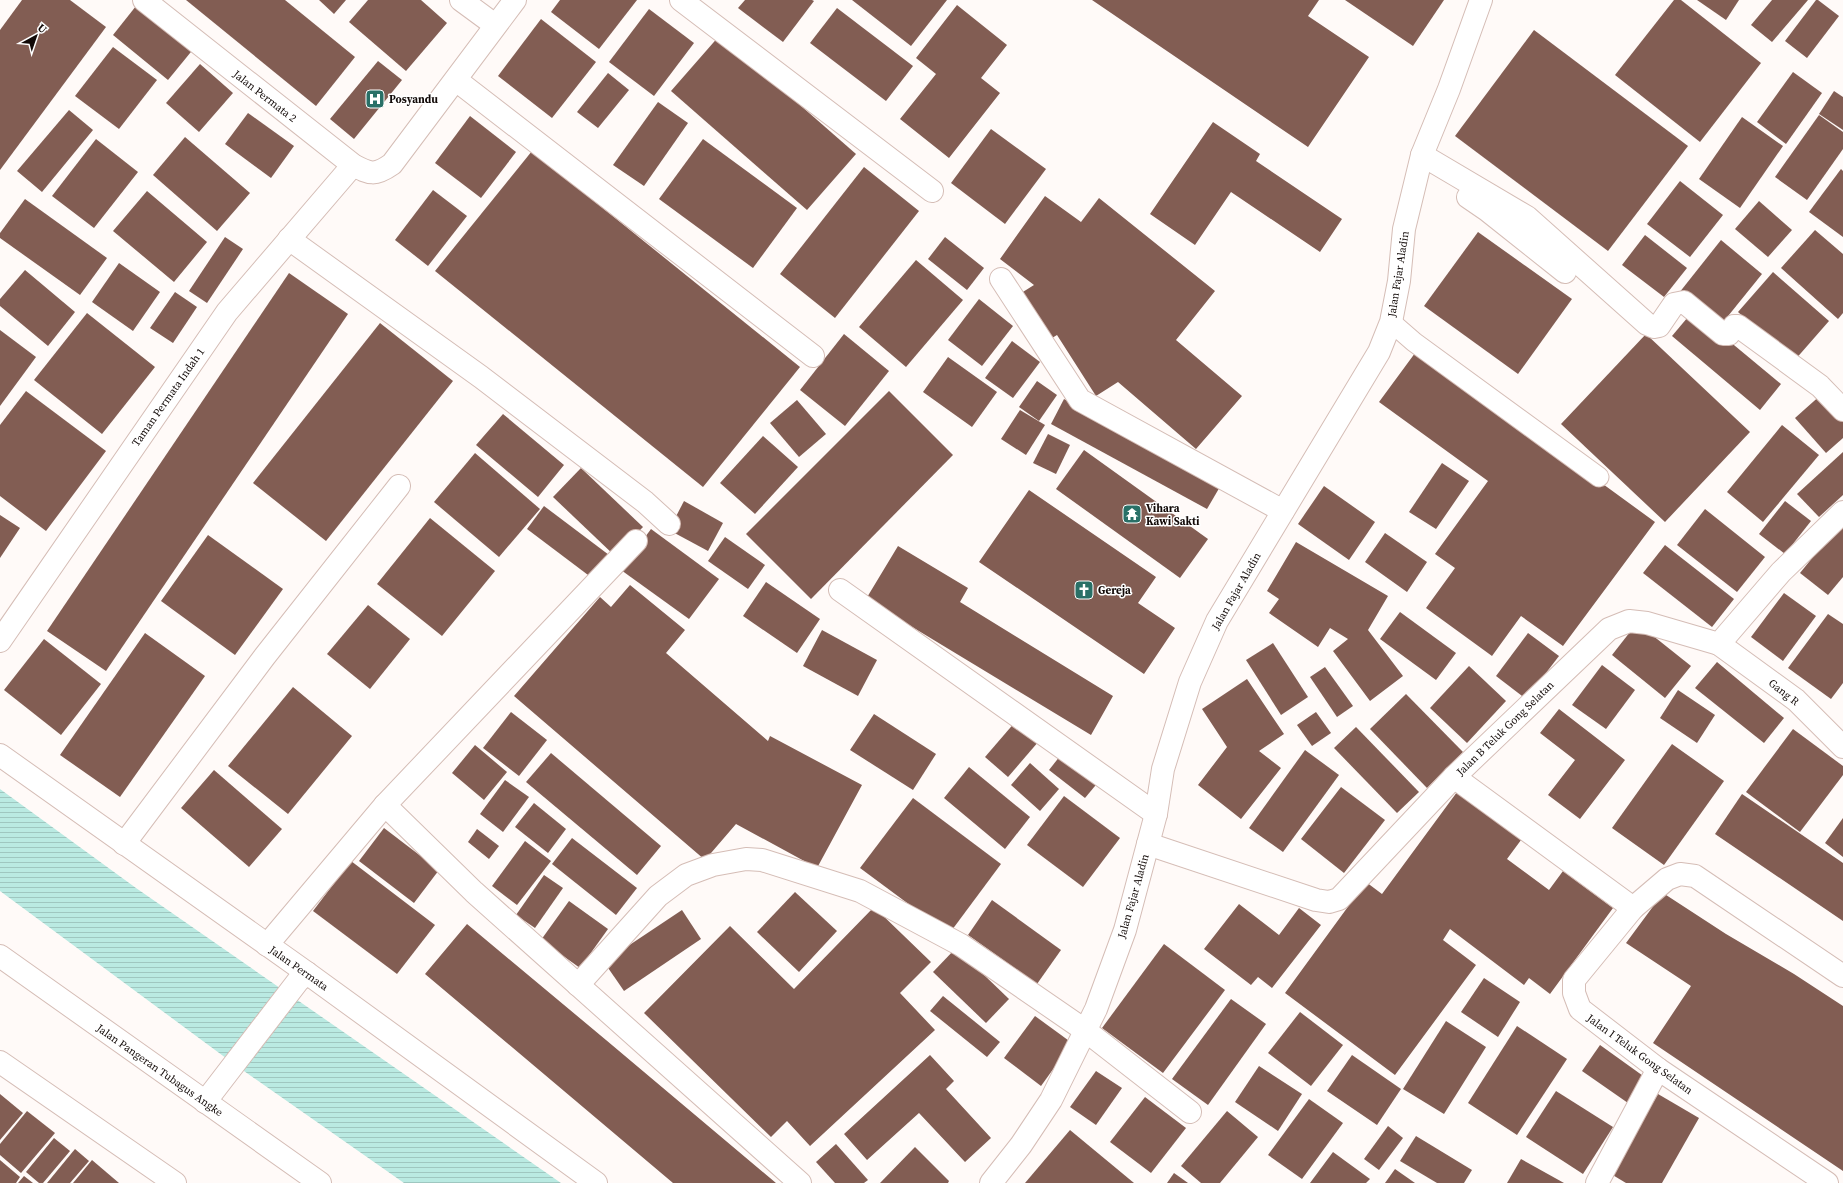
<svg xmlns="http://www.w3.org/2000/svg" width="1843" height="1183" font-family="'Source Serif 4',serif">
<defs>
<pattern id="water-rules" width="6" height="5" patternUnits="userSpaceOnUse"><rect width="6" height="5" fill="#baeae2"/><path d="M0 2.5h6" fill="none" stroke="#9fc7c0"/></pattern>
</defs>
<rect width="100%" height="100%" fill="#fffaf8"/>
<path fill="url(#water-rules)" d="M0 789 136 888 561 1183H404L234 1064 0 891Z"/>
<g fill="#825d53">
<path d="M22 0H70L106 27 0 170V30Z"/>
<path d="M186 0H285L355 57 316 106Z"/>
<path d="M319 0H346L334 14Z"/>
<path d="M368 0H421L447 23 406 71 349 22Z"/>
<path d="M560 0H637L599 49 551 12Z"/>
<path d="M745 0H812L814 1 783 42 738 8Z"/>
<path d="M852 0H947L911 46Z"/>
<path d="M1092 0H1319L1308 16 1369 57 1308 147Z"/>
<path d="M1345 0H1444L1413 46Z"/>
<path d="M1674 0H1681L1761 63 1700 142 1615 75Z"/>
<path d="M1697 0H1739L1726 20Z"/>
<path d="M1772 0H1808L1772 42 1751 25Z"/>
<path d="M1816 0H1818L1839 16 1807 58 1785 41Z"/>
<path d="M140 1 195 47 168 80 113 35Z"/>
<path d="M957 5 1007 45 981 78 1000 93 949 158 900 119 936 74 916 58Z"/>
<path d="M837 8 913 66 886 101 810 43Z"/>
<path d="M649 9 694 43 654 96 609 62Z"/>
<path d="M541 19 596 62 552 118 498 76Z"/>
<path d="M1534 30 1688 146 1608 251 1455 136Z"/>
<path d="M720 35 856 154 807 210 671 91Z"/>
<path d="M113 47 157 80 119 129 75 96Z"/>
<path d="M378 61 402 80 354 139 330 119Z"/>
<path d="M200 64 233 93 199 132 166 103Z"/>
<path d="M1793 72 1822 93 1786 144 1757 122Z"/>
<path d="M608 73 629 90 598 128 577 112Z"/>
<path d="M1834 91 1843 97V130L1819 114Z"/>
<path d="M658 102 688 123 644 186 613 165Z"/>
<path d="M69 110 93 130 42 192 17 171Z"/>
<path d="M248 113 294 146 271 178 225 144Z"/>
<path d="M1819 115 1843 132V149L1807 200 1775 177Z"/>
<path d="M470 116 516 152 481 198 435 163Z"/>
<path d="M1742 117 1783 146 1740 208 1699 179Z"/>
<path d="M1213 122 1260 154 1256 161 1342 219 1320 252 1231 192 1195 245 1150 214Z"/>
<path d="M991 129 1046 169 1005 224 951 183Z"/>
<path d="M185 137 250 193 217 231 153 175Z"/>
<path d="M96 139 138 172 94 228 52 196Z"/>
<path d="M703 139 797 208 753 268 659 199Z"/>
<path d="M532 151 800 367 703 487 435 271Z"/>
<path d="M864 167 919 211 835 318 780 274Z"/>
<path d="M1841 169 1843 171V237L1809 212Z"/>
<path d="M1680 181 1723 215 1690 257 1647 224Z"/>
<path d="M433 190 467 216 428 266 395 240Z"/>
<path d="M147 191 207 242 174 282 113 231Z"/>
<path d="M1045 196 1081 222 1099 198 1215 291 1176 340 1242 396 1196 449 1118 382 1096 396 1057 335 1047 341 1018 295 1034 285 1000 259Z"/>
<path d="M25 199 107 258 80 295 0 238V233Z"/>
<path d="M1759 201 1792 230 1768 257 1735 229Z"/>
<path d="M1815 230 1843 254V313L1838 319 1781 268Z"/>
<path d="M1478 232 1572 299 1518 374 1424 306Z"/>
<path d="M1645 235 1687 268 1664 297 1622 265Z"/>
<path d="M225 237 243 249 207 303 189 291Z"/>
<path d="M945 237 984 268 967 290 928 259Z"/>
<path d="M1721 240 1762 274 1720 326 1679 293Z"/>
<path d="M916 260 963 300 906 367 859 327Z"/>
<path d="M119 263 160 292 133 331 92 302Z"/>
<path d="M25 270 75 312 48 346 0 306V299Z"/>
<path d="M1773 272 1829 321 1794 361 1738 312Z"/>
<path d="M289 273 348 314 106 671 47 631Z"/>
<path d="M175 292 197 307 173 343 150 328Z"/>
<path d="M979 299 1013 326 982 366 948 340Z"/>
<path d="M1693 311 1781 384 1760 410 1672 336Z"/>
<path d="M87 313 155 367 102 434 34 380Z"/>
<path d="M380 323 453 381 326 541 253 483Z"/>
<path d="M0 330 36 357 0 406Z"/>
<path d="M844 334 889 371 845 426 800 390Z"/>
<path d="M1646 334 1750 432 1665 522 1561 424Z"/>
<path d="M1012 341 1040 362 1013 398 985 378Z"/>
<path d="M1418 349 1655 522 1563 646 1521 616 1492 656 1426 608 1455 568 1435 554 1488 481 1379 402Z"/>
<path d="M948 357 997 392 972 427 923 392Z"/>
<path d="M1037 381 1057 395 1039 421 1019 407Z"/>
<path d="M26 391 106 451 46 531 0 496V425Z"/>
<path d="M889 391 953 455 811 599 746 534Z"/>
<path d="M1823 393 1843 415V438L1826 453 1795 418Z"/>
<path d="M1064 399 1221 485 1207 509 1051 424Z"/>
<path d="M797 400 826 434 799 457 770 423Z"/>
<path d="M1020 410 1045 425 1026 455 1001 439Z"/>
<path d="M503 414 564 465 538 497 476 445Z"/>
<path d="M1782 425 1819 455 1763 522 1727 492Z"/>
<path d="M1048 434 1070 445 1056 474 1033 463Z"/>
<path d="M763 436 798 467 755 514 720 483Z"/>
<path d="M1084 450 1208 539 1180 578 1056 489Z"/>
<path d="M1843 452V495L1819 517 1797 494Z"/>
<path d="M475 453 540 509 499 557 434 502Z"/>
<path d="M1442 463 1469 481 1436 529 1409 512Z"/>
<path d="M581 468 643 527 615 556 553 497Z"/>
<path d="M1324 486 1375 522 1349 560 1298 524Z"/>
<path d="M1029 490 1156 577 1138 603 1175 628 1144 674 979 562Z"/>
<path d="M684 501 723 523 708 551 669 530Z"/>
<path d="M1785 501 1811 521 1785 554 1759 534Z"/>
<path d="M544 506 613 558 596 581 527 529Z"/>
<path d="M1705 509 1765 557 1737 592 1677 545Z"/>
<path d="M0 515 20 528 0 558Z"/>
<path d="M430 518 495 571 442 636 377 584Z"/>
<path d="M1843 520V577L1828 595 1800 573Z"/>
<path d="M651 529 719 579 689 619 621 570Z"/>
<path d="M1385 533 1427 562 1407 592 1365 562Z"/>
<path d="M208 535 283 589 235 655 161 601Z"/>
<path d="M725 537 765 565 748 589 708 561Z"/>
<path d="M1296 542 1388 596 1368 630 1403 676 1370 701 1333 651 1348 639 1330 628 1318 647 1269 613 1279 599 1267 591Z"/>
<path d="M1665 545 1734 599 1712 627 1643 573Z"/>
<path d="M898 546 968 588 960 602 1113 696 1091 735 866 599Z"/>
<path d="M766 582 820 619 797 653 743 616Z"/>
<path d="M630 585 685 630 666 653 768 741 770 736 862 785 817 868 736 824 705 860 514 696 600 597 611 607Z"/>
<path d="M1784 593 1816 616 1783 661 1751 637Z"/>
<path d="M368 605 410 639 370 689 327 654Z"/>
<path d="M1400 612 1456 653 1436 680 1380 639Z"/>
<path d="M1828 614 1843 624V683L1831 699 1788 668Z"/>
<path d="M1637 623 1691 666 1665 698 1612 655Z"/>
<path d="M822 630 877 660 858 696 803 666Z"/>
<path d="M145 633 205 676 120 797 60 755Z"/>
<path d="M1528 633 1559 656 1526 699 1496 676Z"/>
<path d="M44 639 101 684 61 735 4 690Z"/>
<path d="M1273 643 1308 697 1281 715 1246 660Z"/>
<path d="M1717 662 1784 718 1764 743 1695 688Z"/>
<path d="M1602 665 1635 690 1606 729 1572 705Z"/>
<path d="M1469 666 1506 701 1467 743 1430 708Z"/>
<path d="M1325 667 1353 706 1337 717 1310 677Z"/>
<path d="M1247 679 1284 734 1259 751 1281 768 1241 819 1198 785 1227 747 1202 709Z"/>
<path d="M293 687 352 736 288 814 228 766Z"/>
<path d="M1678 690 1715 715 1697 743 1660 718Z"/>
<path d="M1406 694 1463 752 1427 788 1370 729Z"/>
<path d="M1559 709 1625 760 1580 819 1548 795 1575 760 1540 733Z"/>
<path d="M511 712 547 740 519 776 483 748Z"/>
<path d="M1316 712 1331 733 1312 746 1297 725Z"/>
<path d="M874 714 936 754 913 790 850 750Z"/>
<path d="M1016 721 1039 741 1008 777 985 757Z"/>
<path d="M1356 727 1419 792 1397 813 1334 748Z"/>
<path d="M1793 729 1843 766V775L1800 832 1746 792Z"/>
<path d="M1672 744 1724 781 1664 865 1612 828Z"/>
<path d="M475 745 507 772 484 800 452 773Z"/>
<path d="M1305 750 1339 775 1283 852 1249 828Z"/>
<path d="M1064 751 1100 780 1085 798 1049 770Z"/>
<path d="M551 753 661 846 637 875 526 782Z"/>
<path d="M1030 763 1059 789 1040 811 1011 785Z"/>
<path d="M969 767 1030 817 1005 849 944 798Z"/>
<path d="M214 770 282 829 249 867 181 808Z"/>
<path d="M505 780 529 797 503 832 480 814Z"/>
<path d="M1341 787 1385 820 1344 873 1301 839Z"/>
<path d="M1460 788 1524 836 1507 859 1549 890 1563 871 1613 908 1550 994 1529 978 1524 985 1450 929 1443 940 1476 965 1395 1075 1285 993 1366 882 1382 894Z"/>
<path d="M1742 794 1843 863V921L1715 834Z"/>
<path d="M1064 796 1120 838 1083 887 1027 845Z"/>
<path d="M913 798 1001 864 949 934 860 868Z"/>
<path d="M534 803 566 829 548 853 515 827Z"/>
<path d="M1843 818V857L1825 843Z"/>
<path d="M384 828 439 870 414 903 359 861Z"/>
<path d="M477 829 499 846 489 859 468 842Z"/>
<path d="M572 838 637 888 616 915 552 864Z"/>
<path d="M525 841 551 861 517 905 492 886Z"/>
<path d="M351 861 435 925 397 974 313 911Z"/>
<path d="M544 875 563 888 535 928 516 915Z"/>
<path d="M795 892 837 931 799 972 757 932Z"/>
<path d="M1663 893 1726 934 1794 974 1843 1006V1171L1653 1043 1691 986 1626 943Z"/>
<path d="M992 900 1061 950 1037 984 968 935Z"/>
<path d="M569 901 608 929 580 968 541 940Z"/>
<path d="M1239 904 1279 935 1299 908 1321 925 1272 988 1258 977 1251 985 1204 949Z"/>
<path d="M874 907 931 962 900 993 935 1030 810 1146 787 1121 771 1137 644 1013 730 926 794 989Z"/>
<path d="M682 910 701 939 624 991 604 962Z"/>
<path d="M467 924 606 1040 776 1183H673L564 1091 425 974Z"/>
<path d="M1164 944 1225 990 1163 1073 1102 1028Z"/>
<path d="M956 948 1009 999 986 1023 933 972Z"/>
<path d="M1484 978 1520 1002 1498 1037 1461 1012Z"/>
<path d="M943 996 1000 1042 987 1057 930 1011Z"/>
<path d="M1231 999 1266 1024 1208 1105 1172 1079Z"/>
<path d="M1300 1012 1343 1045 1311 1086 1268 1053Z"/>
<path d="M1035 1016 1072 1043 1041 1086 1004 1058Z"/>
<path d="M1446 1021 1486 1047 1444 1114 1403 1089Z"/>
<path d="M1517 1026 1567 1059 1517 1135 1468 1103Z"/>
<path d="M1600 1045 1646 1078 1628 1103 1582 1071Z"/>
<path d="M930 1055 954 1081 946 1089 991 1138 965 1162 919 1113 867 1160 844 1134Z"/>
<path d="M1352 1055 1401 1089 1377 1125 1327 1091Z"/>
<path d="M1259 1066 1302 1094 1278 1131 1235 1102Z"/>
<path d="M1096 1071 1122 1088 1096 1125 1070 1107Z"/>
<path d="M1556 1091 1613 1127 1583 1174 1526 1137Z"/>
<path d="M0 1094 23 1113 0 1140Z"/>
<path d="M1658 1094 1699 1118 1662 1183H1626L1611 1174Z"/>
<path d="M1145 1097 1186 1128 1151 1173 1110 1142Z"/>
<path d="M1309 1099 1343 1123 1302 1179 1268 1155Z"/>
<path d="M27 1111 55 1133 21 1173 0 1155V1144Z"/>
<path d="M1227 1111 1258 1137 1220 1183H1201L1181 1166Z"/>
<path d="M1388 1126 1403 1138 1379 1170 1364 1159Z"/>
<path d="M1070 1130 1134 1183H1025Z"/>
<path d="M1416 1136 1472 1170 1464 1183H1437L1400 1161Z"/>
<path d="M54 1138 70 1151 43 1183H39L26 1172Z"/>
<path d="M836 1144 868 1180 864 1183H835L816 1162Z"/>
<path d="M915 1147 949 1181 948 1183H880Z"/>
<path d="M75 1149 89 1161 70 1183H47Z"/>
<path d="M1333 1152 1370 1179 1366 1183H1310Z"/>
<path d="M1521 1159 1564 1183H1507Z"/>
<path d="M0 1160 20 1177 16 1183H0Z"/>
<path d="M92 1160 119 1183H73Z"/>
<path d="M1395 1169 1415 1183H1385Z"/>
<path d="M1174 1173 1188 1183H1167Z"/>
<path d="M24 1176 33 1183H18Z"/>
</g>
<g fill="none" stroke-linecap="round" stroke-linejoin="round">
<g stroke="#d5bdb6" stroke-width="21">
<path id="lane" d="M1391 322 1414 342 1599 477"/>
</g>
<g stroke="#d5bdb6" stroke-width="24">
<g id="street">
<path d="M144 0 353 165C370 174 375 176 392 164L515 0"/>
<path d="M461 0 495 25"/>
<path d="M681 0 932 191"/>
<path d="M456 80 813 356"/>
<path d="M1422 155 1527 217 1647 324 1654 327 1659 326 1674 304 1684 302 1723 334H1729L1734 326H1738L1820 386 1843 410"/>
<path d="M1468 197 1487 210 1565 272"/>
<path d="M289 239 481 377 645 502 669 524"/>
<path d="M1001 279 1080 400 1283 511"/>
<path d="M840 590 1156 814"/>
<path d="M0 641 227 312 353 165"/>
<path d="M1719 644 1796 700 1843 747"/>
<path d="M1454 777 1633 908 1574 980V993L1580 1009 1658 1069 1827 1183"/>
<path d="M385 805 474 892 800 1183"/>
<path d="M124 844 265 656 399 486"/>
<path d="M1148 844 1316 900 1329 902 1339 899 1454 777 1609 629 1629 621 1647 623 1719 644 1781 572 1843 512"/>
<path d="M1633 908 1667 879 1680 874 1695 876 1843 976"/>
<path d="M267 945 385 805 636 541"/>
<path d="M578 985 658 896 686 875 713 865 746 859 762 860 860 891 961 945 1086 1031 1190 1112"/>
<path d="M205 1102 298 981 307 973"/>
<path d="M1597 1183 1658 1069"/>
</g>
</g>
<g stroke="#d5bdb6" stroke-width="24">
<g id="secondary">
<path d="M0 755 307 973 596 1183"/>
<path d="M0 956 320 1183"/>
<path d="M0 1062 175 1183"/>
<path d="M991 1183 1021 1145 1051 1100 1096 1009 1125 930 1156 814 1163 769 1190 682 1217 621 1379 352 1391 322 1399 281 1404 229 1422 155 1449 89 1481 0"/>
</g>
</g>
<use href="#lane" stroke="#fff" stroke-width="19"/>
<use href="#street" stroke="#fff" stroke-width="22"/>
<use href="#secondary" stroke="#fff" stroke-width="22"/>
</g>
<defs>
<g id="hospital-square" transform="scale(1)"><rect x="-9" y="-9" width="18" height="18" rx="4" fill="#297067" stroke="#fff"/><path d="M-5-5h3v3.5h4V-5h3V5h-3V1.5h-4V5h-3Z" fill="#fff"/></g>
<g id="temple-square" transform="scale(1)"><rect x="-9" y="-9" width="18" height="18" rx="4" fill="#297067" stroke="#fff"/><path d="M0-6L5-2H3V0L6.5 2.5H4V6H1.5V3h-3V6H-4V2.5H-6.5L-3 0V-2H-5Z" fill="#fff"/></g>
<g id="church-square" transform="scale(1)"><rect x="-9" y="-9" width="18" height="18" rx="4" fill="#297067" stroke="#fff"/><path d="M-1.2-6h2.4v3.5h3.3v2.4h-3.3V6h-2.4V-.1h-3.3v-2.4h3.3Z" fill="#fff"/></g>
</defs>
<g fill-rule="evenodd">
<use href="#hospital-square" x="375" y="99"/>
<use href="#temple-square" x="1132" y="514"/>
<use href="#church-square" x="1084" y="590"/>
</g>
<g text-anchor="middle" stroke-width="3" stroke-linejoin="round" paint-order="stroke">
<g font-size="11" fill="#120a08" stroke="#fff">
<text transform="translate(265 96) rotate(38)" y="4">Jalan Permata 2</text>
<text transform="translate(1398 274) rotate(-81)" y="4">Jalan Fajar Aladin</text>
<text transform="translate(168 397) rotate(-55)" y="4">Taman Permata Indah 1</text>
<text transform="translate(1236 591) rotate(-60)" y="4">Jalan Fajar Aladin</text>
<text transform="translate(1784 692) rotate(38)" y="4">Gang R</text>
<text transform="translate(1505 728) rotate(-44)" y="4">Jalan B Teluk Gong Selatan</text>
<text transform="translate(1133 896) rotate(-74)" y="4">Jalan Fajar Aladin</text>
<text transform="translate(299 968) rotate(35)" y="4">Jalan Permata</text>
<text transform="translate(1640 1054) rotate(36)" y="4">Jalan I Teluk Gong Selatan</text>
<text transform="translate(160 1070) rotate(35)" y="4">Jalan Pangeran Tubagus Angke</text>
</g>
<g font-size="11" font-weight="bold" fill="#120a08" stroke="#fff" text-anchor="start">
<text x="389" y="103">Posyandu</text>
<text x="1146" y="512">Vihara<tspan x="1146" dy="13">Kawi Sakti</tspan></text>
<text x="1098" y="594">Gereja</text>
</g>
</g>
<g transform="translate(36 36) rotate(40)" stroke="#ffffff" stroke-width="3" paint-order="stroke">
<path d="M0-3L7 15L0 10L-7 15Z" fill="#120a08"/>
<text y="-6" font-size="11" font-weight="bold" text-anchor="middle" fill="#120a08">U</text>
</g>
</svg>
